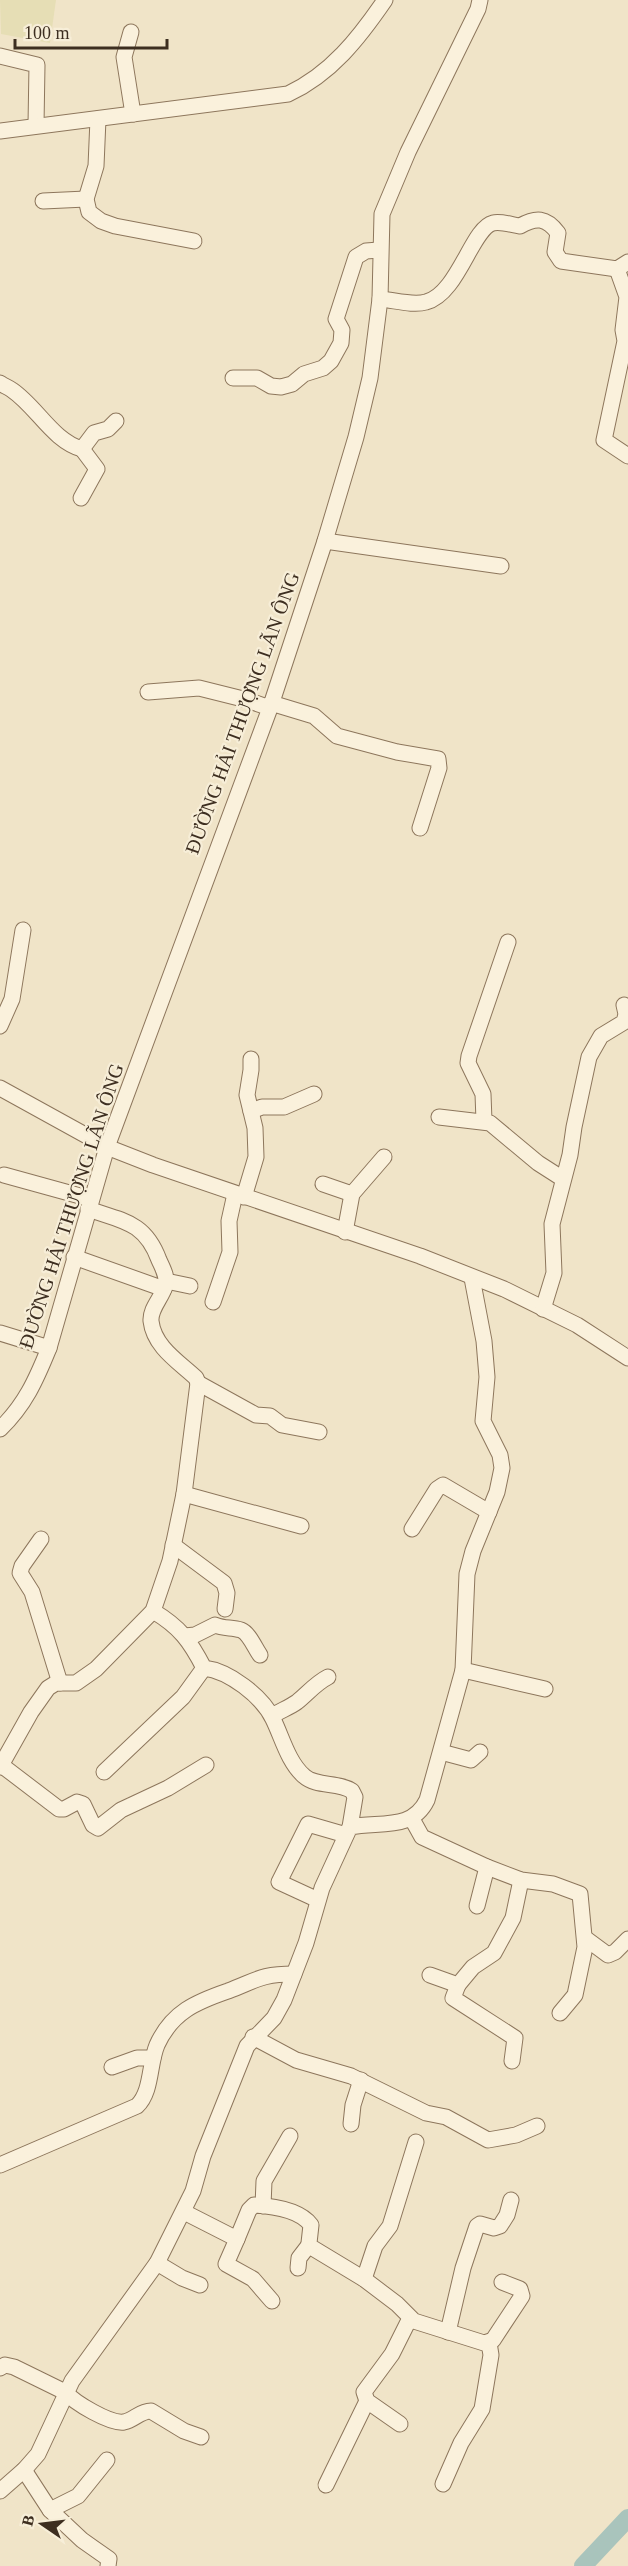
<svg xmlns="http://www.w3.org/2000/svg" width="628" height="2566" font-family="'Times New Roman',serif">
<rect width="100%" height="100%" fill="#f0e4c8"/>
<path fill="#e6deb5" d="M0 0H56L50 43 1 34Z"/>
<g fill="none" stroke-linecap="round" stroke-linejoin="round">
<path stroke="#a9c4bc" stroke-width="18" d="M583 2566 628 2518"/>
<g stroke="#8d765c" stroke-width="17">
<g id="minor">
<path d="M131 32 124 57 133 114"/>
<path d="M0 56 37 65 36 125"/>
<path d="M98 119 96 166 86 199 89 212 101 221 115 226 194 241"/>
<path d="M0 131 288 94C331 74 359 38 385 0"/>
<path d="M43 201 86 199"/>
<path d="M617 269 627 297 623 330 625 341 604 440 628 456"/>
<path d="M380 299C394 300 413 306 426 302 458 294 472 228 493 223 501 221 512 225 520 226 536 217 546 217 558 233L555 252 561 261 617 269 628 262"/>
<path d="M233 378H257L271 386 281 387 292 384 304 374 323 368 331 361 341 343 342 330 336 319 356 257 366 251 379 250"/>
<path d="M0 383C4 386 8 387 12 390 37 407 53 441 82 449L94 433 108 429 116 421"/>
<path d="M81 498 97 469 82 449"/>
<path d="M325 541 501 566"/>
<path d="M148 692 199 688 247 700 270 708"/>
<path d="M271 703 314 716 337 736 397 752 438 759 439 768 420 828"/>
<path d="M0 1026 12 999 23 930"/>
<path d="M0 1088 107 1147 153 1165 420 1256 504 1289 577 1325 628 1358"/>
<path d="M251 1111 262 1107H284L314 1094"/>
<path d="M439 1117 490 1123 538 1163 563 1179"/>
<path d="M484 1121 483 1094 468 1063 469 1056 508 942"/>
<path d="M4 1175 91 1199"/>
<path d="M323 1184 352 1194"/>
<path d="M244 1197 256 1157 255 1128 247 1095 251 1070V1059"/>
<path d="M345 1232 352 1194 384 1157"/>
<path d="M74 1257 164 1289"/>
<path d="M166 1281 190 1286"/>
<path d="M213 1302 230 1252 229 1221 235 1194"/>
<path d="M543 1309 554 1273 552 1224 570 1155 574 1127 589 1057 601 1036 624 1022 626 1014 624 1005"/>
<path d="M0 1333 49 1348"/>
<path d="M198 1383 256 1415 270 1416 282 1425 319 1432"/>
<path d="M0 1429C25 1405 36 1380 49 1348L107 1147 270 708 325 541 356 437 370 378 380 299 382 214 408 152 478 9 480 0"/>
<path d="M184 1494 301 1526"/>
<path d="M412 1529 437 1489 443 1485 489 1512"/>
<path d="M41 1539 22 1566 20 1573 32 1592 60 1683"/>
<path d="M173 1545 224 1583 227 1593 225 1609"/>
<path d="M153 1611C180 1627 190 1641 204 1668 229 1671 262 1696 273 1719 282 1737 288 1762 304 1776 316 1787 339 1782 352 1791L355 1797 350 1827"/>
<path d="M185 1636 195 1635 215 1625C224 1629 232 1627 241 1630 249 1633 255 1648 260 1655"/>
<path d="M463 1670 545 1689"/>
<path d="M272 1716C280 1711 290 1707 297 1702 308 1693 316 1683 328 1677"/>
<path d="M441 1752 471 1760 480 1752"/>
<path d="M0 1764 59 1809H64L77 1802 83 1804 93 1825 98 1828 121 1810 168 1788 206 1765"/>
<path d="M0 1767 31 1712 48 1688 56 1683H76L96 1669 153 1611 170 1561 184 1494 198 1383 196 1378C179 1362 154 1347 151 1321 150 1308 162 1298 165 1286 168 1277 163 1269 159 1260 145 1222 123 1221 88 1209"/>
<path d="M104 1772 183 1697 204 1668"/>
<path d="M412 1819 422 1837 487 1867 521 1880 553 1884 580 1894 585 1947 575 1995 560 2013"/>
<path d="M318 1900 279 1882 308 1824 346 1835"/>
<path d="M477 1906 487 1867"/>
<path d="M585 1938 608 1955 615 1952 628 1939"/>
<path d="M430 1975 458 1985 473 1967 494 1953 513 1918 521 1880"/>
<path d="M458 1985 453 1998 515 2038 512 2061"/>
<path d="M253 2037 296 2060 351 2076 426 2113 446 2117 488 2140 516 2135 537 2126"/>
<path d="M112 2067 137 2058H153"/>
<path d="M351 2124 353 2105 361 2080"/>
<path d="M0 2165 137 2106C152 2092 149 2064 157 2045 172 2012 196 2002 228 1991 257 1980 261 1974 294 1974"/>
<path d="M263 2206 264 2181 290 2136"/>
<path d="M184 2212 237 2239 249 2210 254 2205C272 2206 299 2209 311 2225L309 2243 311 2247 364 2279 397 2304 414 2321 484 2343 493 2340 522 2296 520 2289 502 2282"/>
<path d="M237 2239 226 2264 253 2279 272 2301"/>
<path d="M157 2263 182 2278 200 2285"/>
<path d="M298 2268 299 2258 309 2245"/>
<path d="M364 2279 375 2246 390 2226 416 2142"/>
<path d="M448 2332 463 2268 477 2226 480 2224 494 2228 500 2226 507 2215 511 2200"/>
<path d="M0 2368 5 2365 14 2367 65 2392C75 2403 110 2424 124 2422 134 2420 140 2411 151 2411L184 2431 201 2437"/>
<path d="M400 2424 367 2401 364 2392 392 2354 410 2318"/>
<path d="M24 2470 50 2510 82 2540 109 2559 108 2566"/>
<path d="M443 2484 461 2443 482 2409 491 2355 489 2343"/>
<path d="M326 2485 367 2401"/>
<path d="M0 2491 24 2470 38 2454 72 2381 157 2263 193 2191 203 2156 247 2046 274 2018 284 2000 306 1943 322 1888 350 1827C380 1821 412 1831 427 1800L463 1670 467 1574 473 1551 497 1492 502 1468 500 1455 483 1421 487 1377 484 1341 472 1278"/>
<path d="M50 2510 78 2496 107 2460"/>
</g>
</g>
<use href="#minor" stroke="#faf1dc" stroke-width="15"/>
</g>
<g text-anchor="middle" stroke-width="4.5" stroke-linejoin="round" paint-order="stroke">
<g font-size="20" fill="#3d2e20" stroke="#f7eed8">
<text transform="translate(242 713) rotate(-70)" y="7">ĐƯỜNG HẢI THƯỢNG LÃN ÔNG</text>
<text transform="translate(71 1206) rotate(-72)" y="7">ĐƯỜNG HẢI THƯỢNG LÃN ÔNG</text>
</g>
</g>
<g transform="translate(42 2524) rotate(284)" stroke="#f7eed8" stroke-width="4.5" paint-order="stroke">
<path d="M0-4.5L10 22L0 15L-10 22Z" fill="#3d2e20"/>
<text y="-9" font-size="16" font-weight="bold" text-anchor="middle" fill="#3d2e20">B</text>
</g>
<path d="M15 39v9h152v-9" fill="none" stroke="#3d2e20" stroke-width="3"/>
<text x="24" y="39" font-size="18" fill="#3d2e20" stroke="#f7eed8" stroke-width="4.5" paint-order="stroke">100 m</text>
</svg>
